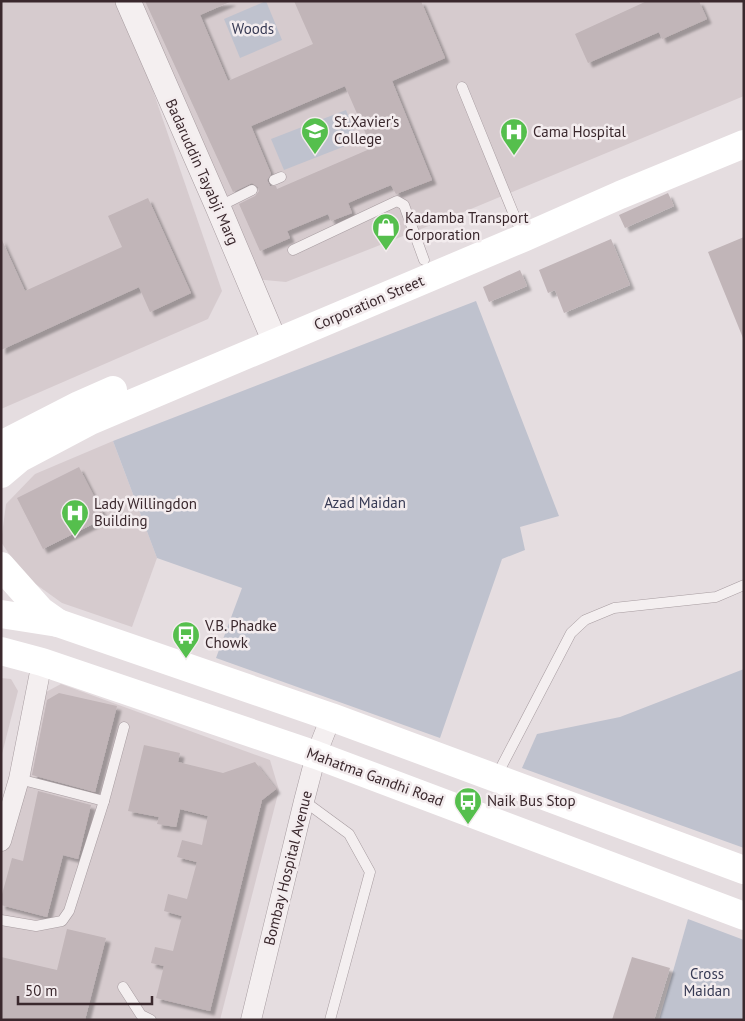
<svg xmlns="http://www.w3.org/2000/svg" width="745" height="1021" font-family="'PT Sans',sans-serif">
<defs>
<filter id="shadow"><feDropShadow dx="4.5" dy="4.5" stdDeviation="1" flood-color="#0004"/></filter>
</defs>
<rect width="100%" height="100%" fill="#e5dde0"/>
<g fill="#d6cbce">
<path d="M1 1H122L222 291 208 319 1 409Z"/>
<path d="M132 1H744V96L454 216 286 282 254 279Z"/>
<path d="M113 441 157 558 132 627 62 603 23 575 1 542 6 504 35 474Z"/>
<path d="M1 678 11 679 18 691 1 758Z"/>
<path d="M61 684 270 760 279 790 220 1020H1V844L44 693Z"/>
</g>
<g fill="#bfc2ce">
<path d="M266 1 282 40 240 58 224 19Z"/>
<path d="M346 110 358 141 284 170 271 139Z"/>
<path d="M476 301 559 516 520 527 525 550 502 559 440 738 216 658 242 588 157 558 113 441Z"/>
<path d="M744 669V848L522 768 537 734 620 717Z"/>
<path d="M688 919 744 940V1020H659Z"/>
</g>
<g fill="#c1b5b8" fill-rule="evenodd" filter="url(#shadow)">
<path d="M145 1H232L200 15 228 81 313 44 294 1H421L445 58 392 81 432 180 396 194 391 185 364 196 348 203 352 213 331 221 328 214 287 231 290 238 260 251 239 204 255 196 259 191 258 187 252 183 233 192ZM345 86 372 148 277 189 276 186H270L267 180 271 174 251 126Z"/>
<path d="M647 1H699L707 19 662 39 659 32 588 63 575 34Z"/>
<path d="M668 193 674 206 625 228 619 215Z"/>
<path d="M148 198 191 293 150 312 139 287 1 350V238L25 291 122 247 108 216Z"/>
<path d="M744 237V338H743L708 252Z"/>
<path d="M611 239 630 285 564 313 555 290 548 293 539 270Z"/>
<path d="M520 270 527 286 489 302 483 287Z"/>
<path d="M79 467 105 518 43 549 17 498Z"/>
<path d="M59 693 117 706 95 792 32 775 47 700Z"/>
<path d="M144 745 180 753 178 762 223 773 255 762 276 789 262 800 210 1011 156 998 164 966 151 963 155 947 173 951 182 916 164 911 168 894 187 899 197 862 177 857 182 840 202 845 208 816 180 809 176 827 157 824 159 817 128 811Z"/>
<path d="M38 791 91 805 78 859 63 855 47 917 1 905V898L12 858 23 861Z"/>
<path d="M67 929 106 938 85 1020H10L1 1018V957L57 970Z"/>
<path d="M632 957 670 968 654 1020H612Z"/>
</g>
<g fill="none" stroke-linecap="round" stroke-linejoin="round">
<g stroke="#a79ca0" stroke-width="11">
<g id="service">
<path d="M462 87 523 237"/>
<path d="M274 180 281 177"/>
<path d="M218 207 252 190"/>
<path d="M293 250 397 201 404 205 424 260"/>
<path d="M496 777 571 633 585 620 614 608 716 597 744 585"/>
<path d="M19 779 104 801"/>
<path d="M304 801 349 834 370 872 330 1020"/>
<path d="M1 920 36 926 62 921 69 911 104 801 124 727"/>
<path d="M123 987 141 1015 151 1020"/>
</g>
</g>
<g stroke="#a79ca0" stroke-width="21">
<g id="minor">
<path d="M1 841 19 779 42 662"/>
<path d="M251 1020 304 801 316 755 331 717"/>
</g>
</g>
<g stroke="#a79ca0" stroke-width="26">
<path id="tertiary" d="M128 1 218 207 275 342"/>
</g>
<use href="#service" stroke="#f4eff0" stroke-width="10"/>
<use href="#minor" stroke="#f4eff0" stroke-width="20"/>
<use href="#tertiary" stroke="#f4eff0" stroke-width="25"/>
<g stroke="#fff" stroke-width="28">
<path d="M1 445 79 405 113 390"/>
<path d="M1 474 20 458 90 421 523 238 620 195 744 144"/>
<path d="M1 566 41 611 58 623"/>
<path d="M1 614 58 623 331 717 744 870"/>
<path d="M1 651 42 662 316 755 744 916"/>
</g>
</g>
<defs>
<g id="university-pin" transform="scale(1.4375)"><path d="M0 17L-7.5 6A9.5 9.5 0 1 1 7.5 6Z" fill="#55bf4d" stroke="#f3ecee"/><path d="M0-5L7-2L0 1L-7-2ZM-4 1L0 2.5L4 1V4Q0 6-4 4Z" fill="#fff"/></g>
<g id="hospital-pin" transform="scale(1.4375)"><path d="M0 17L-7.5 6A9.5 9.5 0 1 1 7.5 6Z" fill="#55bf4d" stroke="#f3ecee"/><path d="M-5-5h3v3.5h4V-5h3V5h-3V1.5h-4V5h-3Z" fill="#fff"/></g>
<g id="shop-pin" transform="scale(1.4375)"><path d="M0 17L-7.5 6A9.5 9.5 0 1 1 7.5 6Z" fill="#55bf4d" stroke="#f3ecee"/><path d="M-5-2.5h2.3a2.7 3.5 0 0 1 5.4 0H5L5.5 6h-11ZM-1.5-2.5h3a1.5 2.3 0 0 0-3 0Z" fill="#fff"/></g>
<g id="bus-pin" transform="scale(1.4375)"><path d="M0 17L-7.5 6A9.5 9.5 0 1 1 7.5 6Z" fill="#55bf4d" stroke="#f3ecee"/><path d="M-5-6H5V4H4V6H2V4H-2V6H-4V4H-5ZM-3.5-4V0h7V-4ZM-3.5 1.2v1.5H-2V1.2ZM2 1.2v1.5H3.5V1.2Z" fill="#fff"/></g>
</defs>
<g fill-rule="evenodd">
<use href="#university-pin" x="315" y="131"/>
<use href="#hospital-pin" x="514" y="132"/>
<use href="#shop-pin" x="386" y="227"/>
<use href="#hospital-pin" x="75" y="513"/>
<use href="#bus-pin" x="186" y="635"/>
<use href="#bus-pin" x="468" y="801"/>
</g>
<g text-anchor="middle" stroke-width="5" stroke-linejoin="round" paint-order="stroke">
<g font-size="15" fill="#373a54" stroke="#f3ecee">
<text x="253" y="34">Woods</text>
<text x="365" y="508">Azad Maidan</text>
<text x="707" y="979">Cross<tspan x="707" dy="17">Maidan</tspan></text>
</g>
<g font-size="15" fill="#3a282d" stroke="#f3ecee" text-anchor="start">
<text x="334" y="127">St.Xavier's<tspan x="334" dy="17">College</tspan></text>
<text x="533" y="137">Cama Hospital</text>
<text x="405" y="223">Kadamba Transport<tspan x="405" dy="17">Corporation</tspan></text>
<text x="94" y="509">Lady Willingdon<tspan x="94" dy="17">Building</tspan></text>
<text x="205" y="631">V.B. Phadke<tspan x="205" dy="17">Chowk</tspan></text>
<text x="487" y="806">Naik Bus Stop</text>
</g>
<g font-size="15" fill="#3a282d" stroke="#f3ecee">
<text transform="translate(202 172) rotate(66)" y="5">Badaruddin Tayabji Marg</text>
<text transform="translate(369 303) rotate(-23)" y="5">Corporation Street</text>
<text transform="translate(375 777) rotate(20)" y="5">Mahatma Gandhi Road</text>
<text transform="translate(288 868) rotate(-76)" y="5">Bombay Hospital Avenue</text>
</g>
</g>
<rect width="745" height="1021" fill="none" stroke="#3a282d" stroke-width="5"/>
<path d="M18 996v8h134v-8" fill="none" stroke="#3a282d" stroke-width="2.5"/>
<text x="25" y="996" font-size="15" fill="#3a282d" stroke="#f3ecee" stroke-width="4" paint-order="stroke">50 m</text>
</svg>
